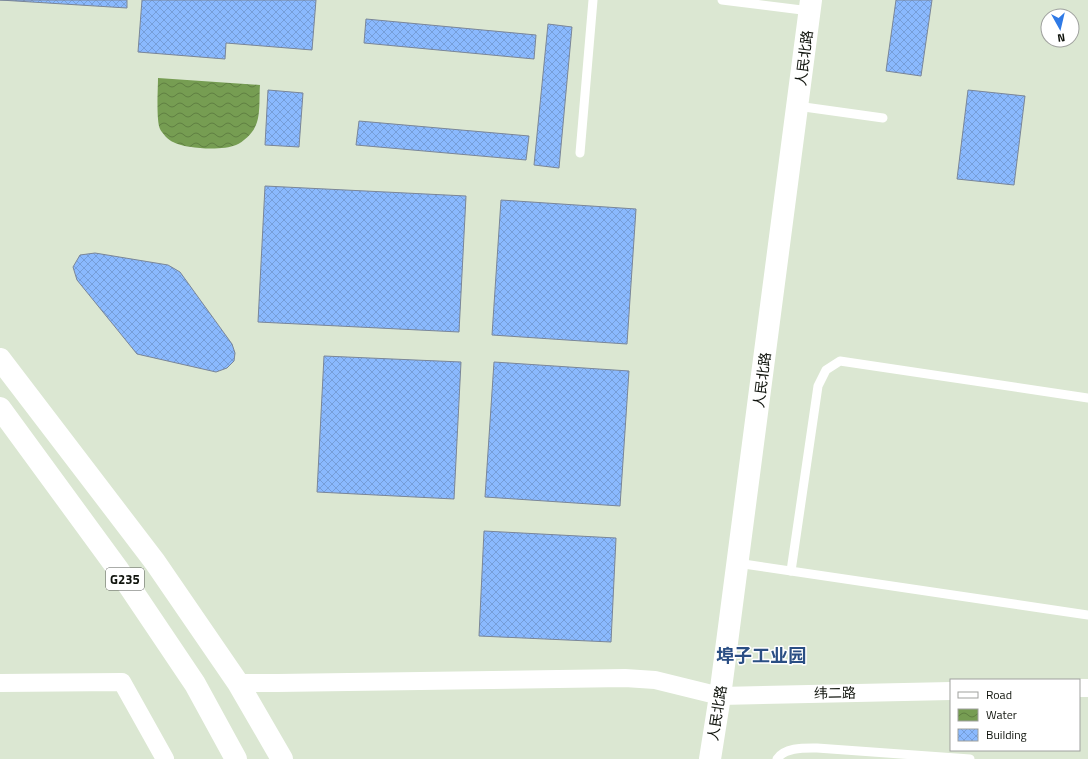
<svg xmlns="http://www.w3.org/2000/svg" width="1088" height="759" font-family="'Titillium Web','Noto Sans SC',sans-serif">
<defs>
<pattern id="water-waves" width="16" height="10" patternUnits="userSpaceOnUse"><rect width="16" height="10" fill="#769d52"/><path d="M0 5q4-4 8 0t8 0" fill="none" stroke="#5f7f42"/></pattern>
<pattern id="building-cross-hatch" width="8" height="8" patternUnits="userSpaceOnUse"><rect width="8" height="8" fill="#8ab9fe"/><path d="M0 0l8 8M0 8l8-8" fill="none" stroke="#769ed8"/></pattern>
</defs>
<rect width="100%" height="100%" fill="#dbe7d2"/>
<path fill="url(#water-waves)" d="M158 78 260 85C259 96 261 117 255 127 252 134 243 142 236 145 222 151 186 149 173 142 169 141 162 133 160 129 156 120 158 89 158 78Z"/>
<g fill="url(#building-cross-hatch)" stroke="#7a8698">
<path d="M0 0H127V8Z"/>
<path d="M142 0H316L312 50 226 43 225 59 138 52Z"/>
<path d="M896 0H932L921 76 886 71Z"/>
<path d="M366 19 536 35 534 59 364 43Z"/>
<path d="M548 24 572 27 559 168 534 165Z"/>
<path d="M268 90 303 93 299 147 265 145Z"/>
<path d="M968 90 1025 96 1014 185 957 179Z"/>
<path d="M359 121 529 136 526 160 356 145Z"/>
<path d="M265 186 466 196 459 332 258 322Z"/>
<path d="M501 200 636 209 627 344 492 335Z"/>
<path d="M95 253 168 265 180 272 232 344 235 353 234 361 227 368 216 372 137 354 77 280 73 267 80 255Z"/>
<path d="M324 356 461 362 454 499 317 492Z"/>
<path d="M494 362 629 371 620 506 485 497Z"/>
<path d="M484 531 616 538 611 642 479 636Z"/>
</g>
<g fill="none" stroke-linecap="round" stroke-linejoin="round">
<g stroke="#fff" stroke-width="9">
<path d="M722 0 810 11"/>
<path d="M797 106 883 118"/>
<path d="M580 153 593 0"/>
<path d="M737 563 1088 615"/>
<path d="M791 571 818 386 826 370 840 361 1088 398"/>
<path d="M777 759C785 747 805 748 817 748L970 759"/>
</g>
<g stroke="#fff" stroke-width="18">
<path d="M0 683 122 682 165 759"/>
<path d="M238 683H277L625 678 655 680 720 696 951 691"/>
<path d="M1079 688H1088"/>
</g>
<path stroke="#fff" stroke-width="22" d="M710 759 720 696 811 0"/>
<g stroke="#fff" stroke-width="22">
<path d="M0 359 155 562 238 683 282 759"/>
<path d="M0 408 117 568 195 684 236 759"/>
</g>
</g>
<g text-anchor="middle" stroke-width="3" stroke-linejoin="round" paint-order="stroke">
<rect fill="#fff" stroke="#575a55" stroke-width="1" x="106" y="568" width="38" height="22" rx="3"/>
<g font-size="13" font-weight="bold" fill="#0f130c">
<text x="125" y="584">G235</text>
</g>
<g font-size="14" fill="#0f130c" stroke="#fff">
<text transform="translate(804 58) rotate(-83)" y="5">人民北路</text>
<text transform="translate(762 380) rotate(-83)" y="5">人民北路</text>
<text transform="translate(835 693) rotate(-1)" y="5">纬二路</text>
<text transform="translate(717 713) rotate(-81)" y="5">人民北路</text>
</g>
<g font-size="18" font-weight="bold" fill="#2a4e84" stroke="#fff">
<text x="761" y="662">埠子工业园</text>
</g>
</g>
<rect x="950" y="679" width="130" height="72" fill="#ffffff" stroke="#9fa19e"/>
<rect x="958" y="692" width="20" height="6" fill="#ffffff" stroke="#9fa19e"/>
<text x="986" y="699" font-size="12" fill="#0f130c">Road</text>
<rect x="958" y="709" width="20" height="12" fill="url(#water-waves)" stroke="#9fa19e"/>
<text x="986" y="719" font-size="12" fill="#0f130c">Water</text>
<rect x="958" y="729" width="20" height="12" fill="url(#building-cross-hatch)" stroke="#9fa19e"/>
<text x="986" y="739" font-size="12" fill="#0f130c">Building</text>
<g transform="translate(1060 28) rotate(172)"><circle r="19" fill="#ffffff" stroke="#9fa19e"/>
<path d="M0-3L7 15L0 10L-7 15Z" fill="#2f7ae6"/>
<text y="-6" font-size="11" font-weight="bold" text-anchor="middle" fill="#0f130c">N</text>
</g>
</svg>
